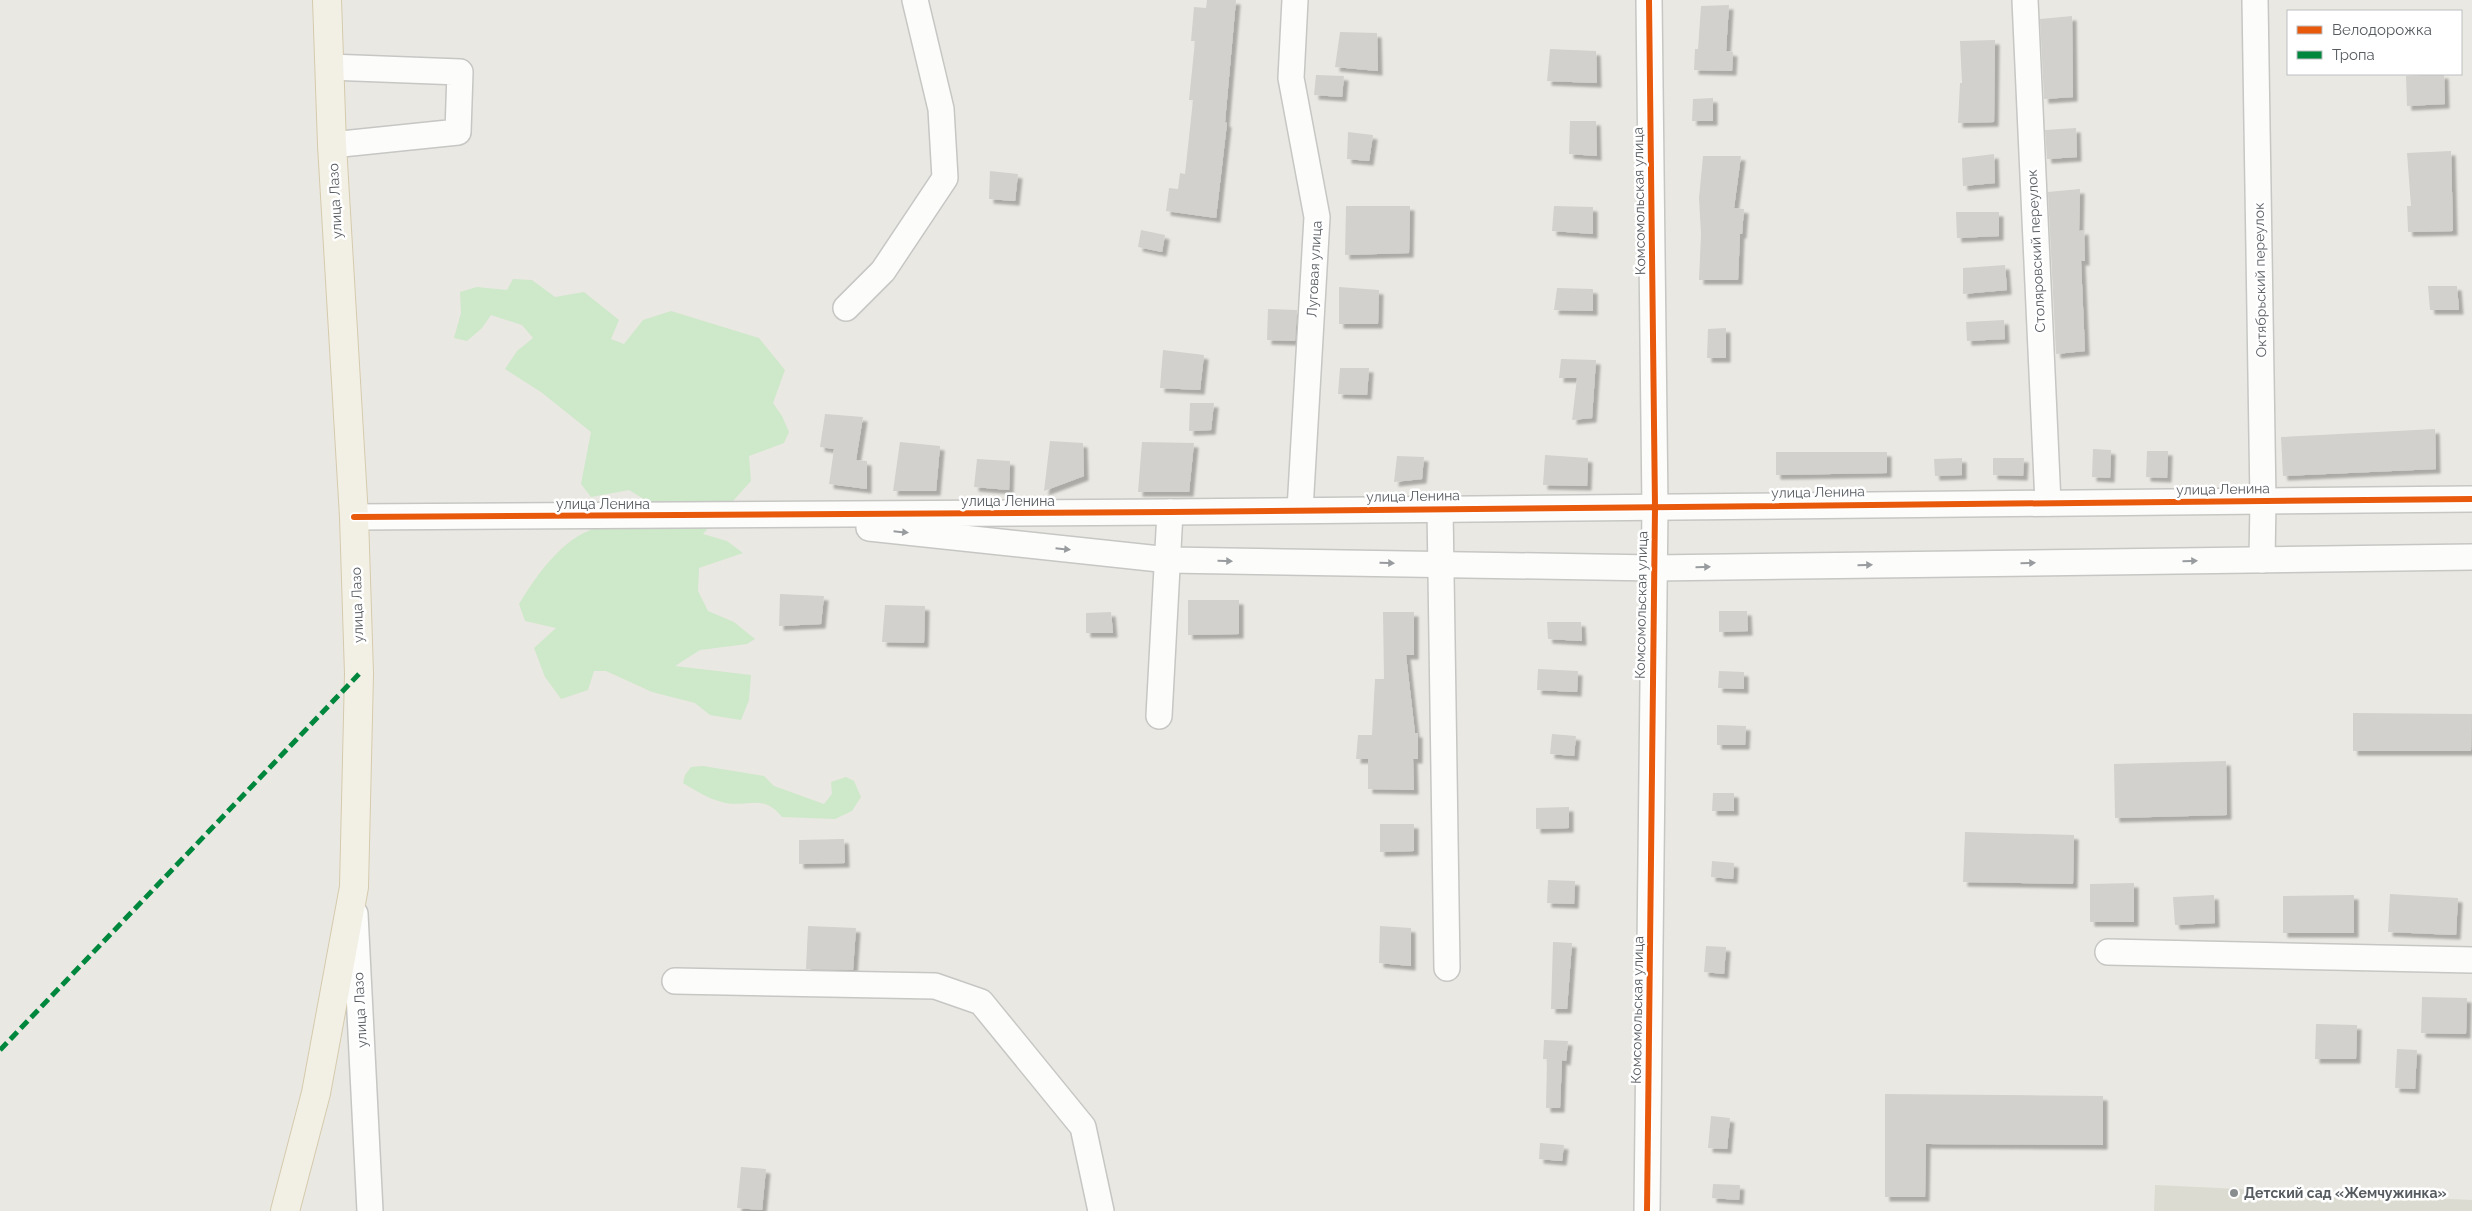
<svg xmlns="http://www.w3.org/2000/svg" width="2472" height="1211" font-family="Raleway,sans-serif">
<defs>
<filter id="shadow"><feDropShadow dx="4.5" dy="4.5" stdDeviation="1" flood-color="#0004"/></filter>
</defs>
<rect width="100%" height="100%" fill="#eae8e2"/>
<path fill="#dcdbd1" d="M2155 1185 2472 1200V1211H2154Z"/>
<g fill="#cee8ca">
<path d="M513 279 532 280 555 297 584 292 619 320 611 339 624 344 643 320 671 311 759 338 785 370 773 403 782 416 789 432 784 443 749 456 751 481 703 534 727 541 743 553 699 568 698 591 708 611 734 622 755 639 747 644 700 650 675 666 751 675 749 700 741 720 710 715 695 703 652 692 606 671H594L588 690 561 699 545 677 534 648 556 628 525 621 519 604C537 575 562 538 596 528 608 524 626 526 639 525L642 498 629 490 591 497 581 484 591 432 541 392 505 369 517 351 533 338 522 325 491 315 482 328 467 341 454 338 461 313 460 292 477 287 507 290Z"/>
<path d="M703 766 764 776 774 786 824 804 832 794 831 782 846 777 854 781 861 797 852 811 835 819 782 817C762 792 747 809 722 802 708 799 695 790 683 783L685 775 691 767Z"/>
</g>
<g fill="#d2d1cd" filter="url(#shadow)">
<path d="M1207 0H1236L1225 122 1227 123 1216 218 1166 211 1169 188 1178 189 1180 173 1185 174 1193 100H1189L1195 41H1191L1194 7 1206 8Z"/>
<path d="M1729 5 1726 51 1733 52 1732 71 1694 70 1695 49H1698L1701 6Z"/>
<path d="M2072 16 2073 97 2044 99 2040 19Z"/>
<path d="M1340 32 1377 33 1378 71 1335 67Z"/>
<path d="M1995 40 1994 122 1958 123 1960 83H1962L1960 41Z"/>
<path d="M1550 49 1596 51 1597 83 1547 81Z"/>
<path d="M2444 74 2445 104 2407 106 2406 76Z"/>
<path d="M1316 75 1344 76 1342 97 1314 95Z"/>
<path d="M1713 98V121H1692L1693 99Z"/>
<path d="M1570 121H1596L1597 156 1569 154Z"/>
<path d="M2076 128 2077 157 2047 159 2045 130Z"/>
<path d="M1348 132 1373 135 1369 161 1347 159Z"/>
<path d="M2451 151 2453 231 2408 232 2407 206H2411L2407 153Z"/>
<path d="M1994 154 1995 183 1963 186 1962 158Z"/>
<path d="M1703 156H1741L1734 208 1744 209 1742 234H1740L1738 280H1699L1701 234 1699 198Z"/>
<path d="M990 171 1018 174 1015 201 989 199Z"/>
<path d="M2080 189 2079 231 2084 230 2085 261H2081L2085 351 2056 354 2048 192Z"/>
<path d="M1346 206H1410L1409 253 1345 255Z"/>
<path d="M1554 206 1593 207V234L1552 231Z"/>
<path d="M1956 212H1999V236L1957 238Z"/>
<path d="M1141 230 1165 235 1162 252 1138 247Z"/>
<path d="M2005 265 2007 290 1963 294V268Z"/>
<path d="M2428 286H2457L2459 310H2430Z"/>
<path d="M1339 287 1379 290 1378 324H1339Z"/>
<path d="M1557 288 1593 289V311L1554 310Z"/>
<path d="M1268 309 1297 310 1295 341 1267 340Z"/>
<path d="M2004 320 2005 339 1967 341 1966 322Z"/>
<path d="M1726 328V358H1707L1708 329Z"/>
<path d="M1163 350 1204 355 1200 390 1160 388Z"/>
<path d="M1561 359 1596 360 1592 418 1572 420 1577 378H1559Z"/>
<path d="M1340 368H1369L1367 395 1338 394Z"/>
<path d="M1190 403H1214L1211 430 1189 431Z"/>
<path d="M825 414 863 417 856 460 867 461V489L829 484 834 449 820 447Z"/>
<path d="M2435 429 2436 469 2283 476 2281 437Z"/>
<path d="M1050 441 1083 443 1084 476 1044 491Z"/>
<path d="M900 442 940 446 936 491H893Z"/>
<path d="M1142 442 1194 443 1189 492H1138Z"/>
<path d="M2093 449 2111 450 2110 478 2092 477Z"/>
<path d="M2147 451H2168L2167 478 2146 477Z"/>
<path d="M1776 452H1887V473L1776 475Z"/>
<path d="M1545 455 1588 458 1587 486 1543 485Z"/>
<path d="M1397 456 1424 457 1422 479 1394 482Z"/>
<path d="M1962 458V475L1935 476 1934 459Z"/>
<path d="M1993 458H2024L2023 476 1993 475Z"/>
<path d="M977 459 1010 461 1009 490 974 487Z"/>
<path d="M780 594 824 596 821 624 779 626Z"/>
<path d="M1188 600H1239V634L1188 635Z"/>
<path d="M885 605 925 606 924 643 882 642Z"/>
<path d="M1719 611H1747L1748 631 1719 632Z"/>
<path d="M1111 612 1113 633H1086V613Z"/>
<path d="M1383 612H1414V655H1406L1415 733H1418V759H1413L1414 790 1368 789V759H1356L1358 735H1372L1375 679H1384Z"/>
<path d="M1547 622H1581L1582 641 1548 639Z"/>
<path d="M1538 669 1578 671 1577 692 1537 690Z"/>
<path d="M1719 671 1744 672V689L1718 688Z"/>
<path d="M2353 713 2472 714 2471 751H2353Z"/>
<path d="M1717 725 1746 726 1745 745H1717Z"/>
<path d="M1552 734 1576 736 1574 756 1550 754Z"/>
<path d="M2226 761 2227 815 2115 818 2114 764Z"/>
<path d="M1713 793H1734V811H1712Z"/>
<path d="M1569 807V828L1536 829V808Z"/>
<path d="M1380 824H1414V851L1380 852Z"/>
<path d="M1965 832 2074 835 2073 884 1963 882Z"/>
<path d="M844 839 845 863 799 864V840Z"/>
<path d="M1712 861 1734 863 1733 879 1711 877Z"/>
<path d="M1548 880 1575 881 1574 904 1547 903Z"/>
<path d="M2134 883V922H2090V884Z"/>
<path d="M2390 894 2458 898 2456 935 2388 932Z"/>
<path d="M2214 895 2215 923 2175 925 2173 897Z"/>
<path d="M2354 895V933H2283V896Z"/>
<path d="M808 926 856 928 853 970 806 969Z"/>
<path d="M1380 926 1411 928V966L1379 963Z"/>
<path d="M1553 942 1572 943 1567 1009H1551Z"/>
<path d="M1706 946 1726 947 1724 974 1704 972Z"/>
<path d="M2422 997 2467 998 2466 1034 2421 1033Z"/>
<path d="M2316 1024 2357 1025 2356 1059H2315Z"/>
<path d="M1544 1040 1568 1041 1566 1061 1562 1060 1560 1108H1546L1547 1059H1543Z"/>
<path d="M2397 1049 2417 1050 2415 1089 2395 1088Z"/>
<path d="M1885 1094 2103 1096V1145L1926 1144 1925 1197H1885Z"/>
<path d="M1711 1116 1730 1118 1727 1149 1708 1148Z"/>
<path d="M1540 1143 1564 1145 1562 1161 1539 1159Z"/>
<path d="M741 1167 766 1169 762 1210 737 1208Z"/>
<path d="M1713 1184 1740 1185 1739 1200 1712 1198Z"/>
</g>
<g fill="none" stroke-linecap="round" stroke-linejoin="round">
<g stroke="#c6c6c4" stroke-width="28">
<g id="minor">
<path d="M1295 0 1291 78 1317 217 1300 510"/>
<path d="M2025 0 2048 503"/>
<path d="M2255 0 2263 501 2262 560"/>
<path d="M329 67 460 72 458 132 332 145"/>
<path d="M846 308 883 271 945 178 941 109 915 0"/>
<path d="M1440 508 1447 968"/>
<path d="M354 517 1170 512 2472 499"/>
<path d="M869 528 1169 560 1654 568 2472 557"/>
<path d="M1159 716 1170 512"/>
<path d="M355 914 370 1211"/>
<path d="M2108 952 2472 960"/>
<path d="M675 981 935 986 981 1002 1083 1127 1101 1211"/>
<path d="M1647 1211 1655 507 1649 0"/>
</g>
</g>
<g stroke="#d5caad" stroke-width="30">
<path id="major" d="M285 1211 316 1093 354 887 359 674 354 517 332 145 327 0"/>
</g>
<use href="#minor" stroke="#fcfcfb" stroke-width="25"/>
<use href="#major" stroke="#f2f0e5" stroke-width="28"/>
<path stroke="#00873e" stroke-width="5" stroke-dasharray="10 5" stroke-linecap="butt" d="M0 1050 359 674"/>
<g stroke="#fff" stroke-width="9">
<g id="cycleway">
<path d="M354 517 1170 512 2472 499"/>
<path d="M1647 1211 1655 507 1649 0"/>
</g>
</g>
<use href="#cycleway" stroke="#e8590c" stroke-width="6"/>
</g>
<defs><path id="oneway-solid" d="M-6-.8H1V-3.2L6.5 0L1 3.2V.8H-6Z" transform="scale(1.25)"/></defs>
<g fill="#999c9f">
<use href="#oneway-solid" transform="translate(901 532) rotate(6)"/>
<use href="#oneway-solid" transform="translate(1063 549) rotate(6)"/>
<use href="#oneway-solid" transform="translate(1225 561) rotate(1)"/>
<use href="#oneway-solid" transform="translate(2190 561) rotate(-1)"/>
<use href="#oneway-solid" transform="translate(1387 563) rotate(1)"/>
<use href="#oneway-solid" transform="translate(2028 563) rotate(-1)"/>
<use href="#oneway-solid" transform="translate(1865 565) rotate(-1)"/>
<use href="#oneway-solid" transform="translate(1703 567) rotate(-1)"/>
</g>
<circle fill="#8a8d8e" stroke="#fff" stroke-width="2" cx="2234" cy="1193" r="5"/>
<g text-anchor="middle" stroke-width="5" stroke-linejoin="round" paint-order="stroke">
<g font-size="14" fill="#575c61" stroke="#fff">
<text transform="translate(335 201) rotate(-93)" y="5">улица Лазо</text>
<text transform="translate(1639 201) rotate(-91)" y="5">Комсомольская улица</text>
<text transform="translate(2036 251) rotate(-93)" y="5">Столяровский переулок</text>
<text transform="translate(1314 269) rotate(-87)" y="5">Луговая улица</text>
<text transform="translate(2260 280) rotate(-91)" y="5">Октябрьский переулок</text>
<text transform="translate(2223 489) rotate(-1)" y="5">улица Ленина</text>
<text transform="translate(1818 492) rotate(-1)" y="5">улица Ленина</text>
<text transform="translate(1413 496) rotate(-1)" y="5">улица Ленина</text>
<text x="1008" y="506">улица Ленина</text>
<text x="603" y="509">улица Ленина</text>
<text transform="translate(357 605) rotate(-92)" y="5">улица Лазо</text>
<text transform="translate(1641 605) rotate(-89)" y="5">Комсомольская улица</text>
<text transform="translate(360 1010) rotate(-93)" y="5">улица Лазо</text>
<text transform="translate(1637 1010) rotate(-89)" y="5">Комсомольская улица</text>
</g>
<g font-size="14" font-weight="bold" fill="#575c61" stroke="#fff" text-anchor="start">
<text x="2244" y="1198">Детский сад «Жемчужинка»</text>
</g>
</g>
<rect x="2287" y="10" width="175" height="65" fill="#ffffff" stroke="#bcbec0"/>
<rect x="2297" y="26" width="25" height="8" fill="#e8590c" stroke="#bcbec0"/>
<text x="2332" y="35" font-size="15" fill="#575c61">Велодорожка</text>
<rect x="2297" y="51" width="25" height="8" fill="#00873e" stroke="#bcbec0"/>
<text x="2332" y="60" font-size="15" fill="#575c61">Тропа</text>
</svg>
